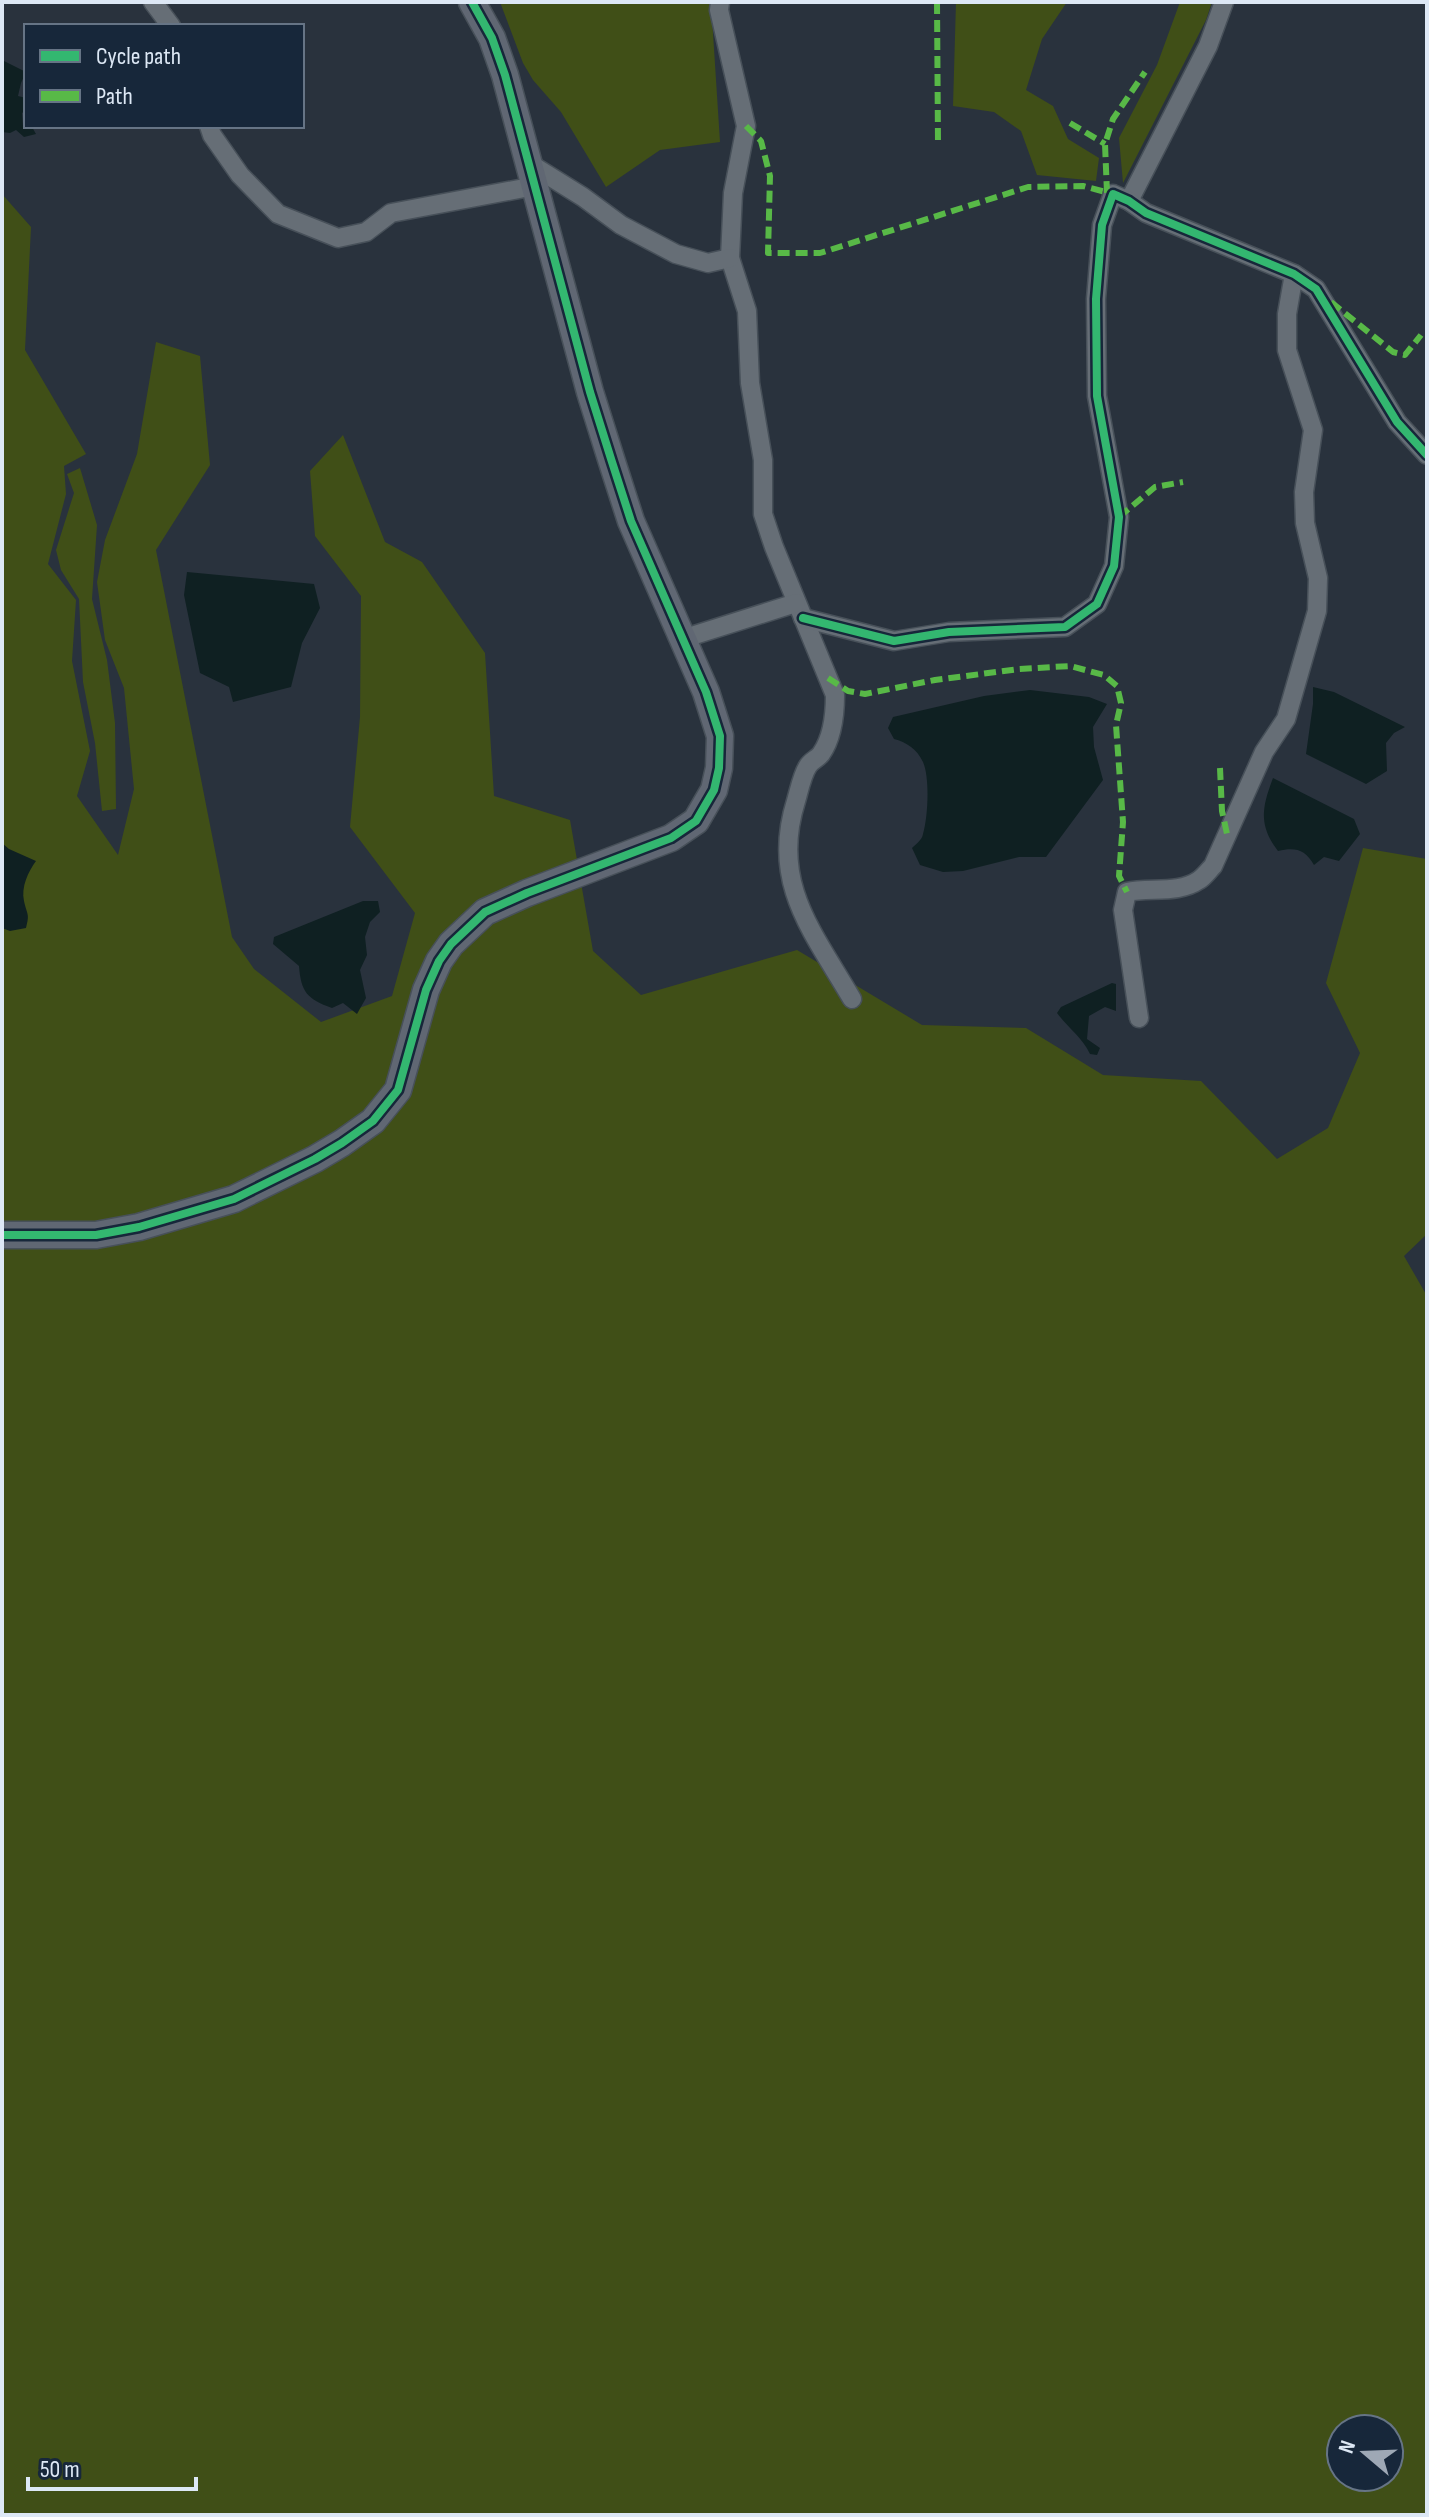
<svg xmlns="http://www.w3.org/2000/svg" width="1429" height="2517" font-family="'Sofia Sans Condensed',sans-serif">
<rect width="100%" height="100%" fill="#29323d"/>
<g fill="#404f17" fill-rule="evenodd">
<path d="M500 2H711L720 142 660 150 606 187 561 112 533 80 523 63Z"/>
<path d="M956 2H1067L1042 39 1026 90 1053 106 1068 139 1099 158 1096 181 1037 175 1021 131 994 112 953 106Z"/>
<path d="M1180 2H1212L1206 20 1123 183 1119 138 1157 65Z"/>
<path d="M2 194 31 227 25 350 86 454 64 466 66 494 48 564 76 600 72 661 90 751 77 796 118 855 134 789 124 688 105 640 97 582 105 540 137 454 156 342 200 356 210 465 156 550 232 937 254 969 321 1022 392 996 415 913 350 827 360 717 361 596 315 536 310 471 343 435 385 542 422 562 485 653 494 796 570 820 593 951 641 995 797 950 922 1025 1026 1028 1103 1075 1201 1081 1277 1159 1328 1128 1360 1053 1326 983 1363 848 1427 859V1234L1404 1256 1427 1296V2515H2ZM1341 2429H1389V2477H1341Z"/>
<path d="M80 468 97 525 92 599 107 660 115 723 116 809 102 811 95 743 83 682 79 599 61 570 56 550 74 493 67 474Z"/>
</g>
<g fill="#0f2022">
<path d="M2 60 26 72 21 83 18 96 26 98V110L22 113 23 126 32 127 36 134 24 137 16 130 10 133 2 132Z"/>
<path d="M187 572 314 584 320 608 302 643 291 687 233 702 229 687 200 673 184 595Z"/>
<path d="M1313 687 1334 692 1405 727 1394 733 1386 743 1387 771 1366 784 1306 754 1313 704Z"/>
<path d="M1030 690 1089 697 1107 704 1093 727 1094 747 1103 780 1046 857H1019L963 871 943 872 920 865 912 848C916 844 922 840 923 834 928 817 930 778 923 762 917 749 906 742 894 739L888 728 893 717 984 696Z"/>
<path d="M1273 778 1354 819 1360 834 1339 861 1324 857 1314 865C1305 849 1295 847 1278 851 1258 825 1262 807 1273 778Z"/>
<path d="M2 843 9 849 36 861C28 872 21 887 24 901 27 915 30 913 26 928L10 931 2 928Z"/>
<path d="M363 901H378L380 912 370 922 365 937 367 955 360 970 366 998 357 1014 343 1003 332 1008C307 999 301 992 299 966L273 944 274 937Z"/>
<path d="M1112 983 1116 984V1011L1105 1007 1089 1016 1087 1039 1100 1048 1097 1055 1090 1054C1082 1037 1068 1028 1057 1013L1061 1007Z"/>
</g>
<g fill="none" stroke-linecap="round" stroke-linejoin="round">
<g stroke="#475059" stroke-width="21">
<g id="street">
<path d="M153 2 171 26"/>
<path d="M720 2 719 10 746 126 733 193 730 258 747 311 750 383 763 460V514L774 547 835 695C835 715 833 737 821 754 817 759 811 761 808 766 802 775 799 791 796 801 770 883 813 932 852 999"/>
<path d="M209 126 212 135 240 175 278 214 338 238 366 232 391 213 535 186"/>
<path d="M530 164 583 197 621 225 676 254 708 263 730 258"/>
<path d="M1129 201 1208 46 1224 2"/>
<path d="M803 618 894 641 949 632 1065 627 1097 604 1114 566 1119 517 1097 396 1096 299 1102 225 1113 194 1129 201 1146 213 1294 274 1316 289 1397 422 1427 455"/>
<path d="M682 639 796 603"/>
<path d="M1139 1018 1123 910 1127 892C1150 887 1179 894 1199 880 1204 877 1209 870 1213 866L1264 752 1286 719 1317 611 1318 578 1305 523 1304 492 1313 430 1287 350V314L1294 274"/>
</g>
</g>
<g stroke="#475059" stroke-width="29">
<path id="secondary" d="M2 1235H96L139 1227 234 1199 315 1159 342 1143 373 1121 398 1090 426 990 439 961 451 944 485 912 527 893 671 838 696 821 714 790 719 768 720 736 706 692 631 521 612 462 590 392 505 75 492 38 472 2"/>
</g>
<use href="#street" stroke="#666e76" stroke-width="18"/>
<use href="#secondary" stroke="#606773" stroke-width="26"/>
<g stroke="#58b947" stroke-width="6" stroke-dasharray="12 6" stroke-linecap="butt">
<path d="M937 2 938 143"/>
<path d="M1070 123 1105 144"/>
<path d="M746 126 761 141 770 176 768 253H820L1028 187 1083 186 1113 194"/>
<path d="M1107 193 1105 144 1113 119 1145 72"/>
<path d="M1331 302 1393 352 1405 355 1421 335"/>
<path d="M1119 517 1155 487 1183 482"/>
<path d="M828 678 848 691 865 694 935 680 1019 669 1070 666 1104 675 1117 686 1121 703 1116 725 1123 822 1119 876 1127 892"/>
<path d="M1220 768 1222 811 1227 834"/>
</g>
<g stroke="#17273a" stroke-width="13">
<g id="cycleway">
<path d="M803 618 894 641 949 632 1065 627 1097 604 1114 566 1119 517 1097 396 1096 299 1102 225 1113 194 1129 201 1146 213 1294 274 1316 289 1397 422 1427 455"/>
<path d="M2 1235H96L139 1227 234 1199 315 1159 342 1143 373 1121 398 1090 426 990 439 961 451 944 485 912 527 893 671 838 696 821 714 790 719 768 720 736 706 692 631 521 612 462 590 392 505 75 492 38 472 2"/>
</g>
</g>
<use href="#cycleway" stroke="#33b770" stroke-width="8"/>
</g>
<rect width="1429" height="2517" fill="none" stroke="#dde8f5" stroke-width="8"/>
<rect x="24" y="24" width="280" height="104" fill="#17273a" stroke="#667485" stroke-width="2"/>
<rect x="40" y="50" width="40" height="12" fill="#33b770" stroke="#667485" stroke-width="2"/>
<text x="96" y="64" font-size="24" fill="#dde8f5">Cycle path</text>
<rect x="40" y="90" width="40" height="12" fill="#58b947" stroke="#667485" stroke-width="2"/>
<text x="96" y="104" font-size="24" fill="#dde8f5">Path</text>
<g transform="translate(1365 2453) rotate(289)"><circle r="38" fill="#17273a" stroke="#667485" stroke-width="2"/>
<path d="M0-6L14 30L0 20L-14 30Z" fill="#9ea8b5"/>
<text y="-12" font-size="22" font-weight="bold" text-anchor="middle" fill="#dde8f5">N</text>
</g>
<path d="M28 2477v12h168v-12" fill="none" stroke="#dde8f5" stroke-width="4"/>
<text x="40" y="2477" font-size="24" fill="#dde8f5" stroke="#17273a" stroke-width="6" paint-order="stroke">50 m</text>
</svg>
